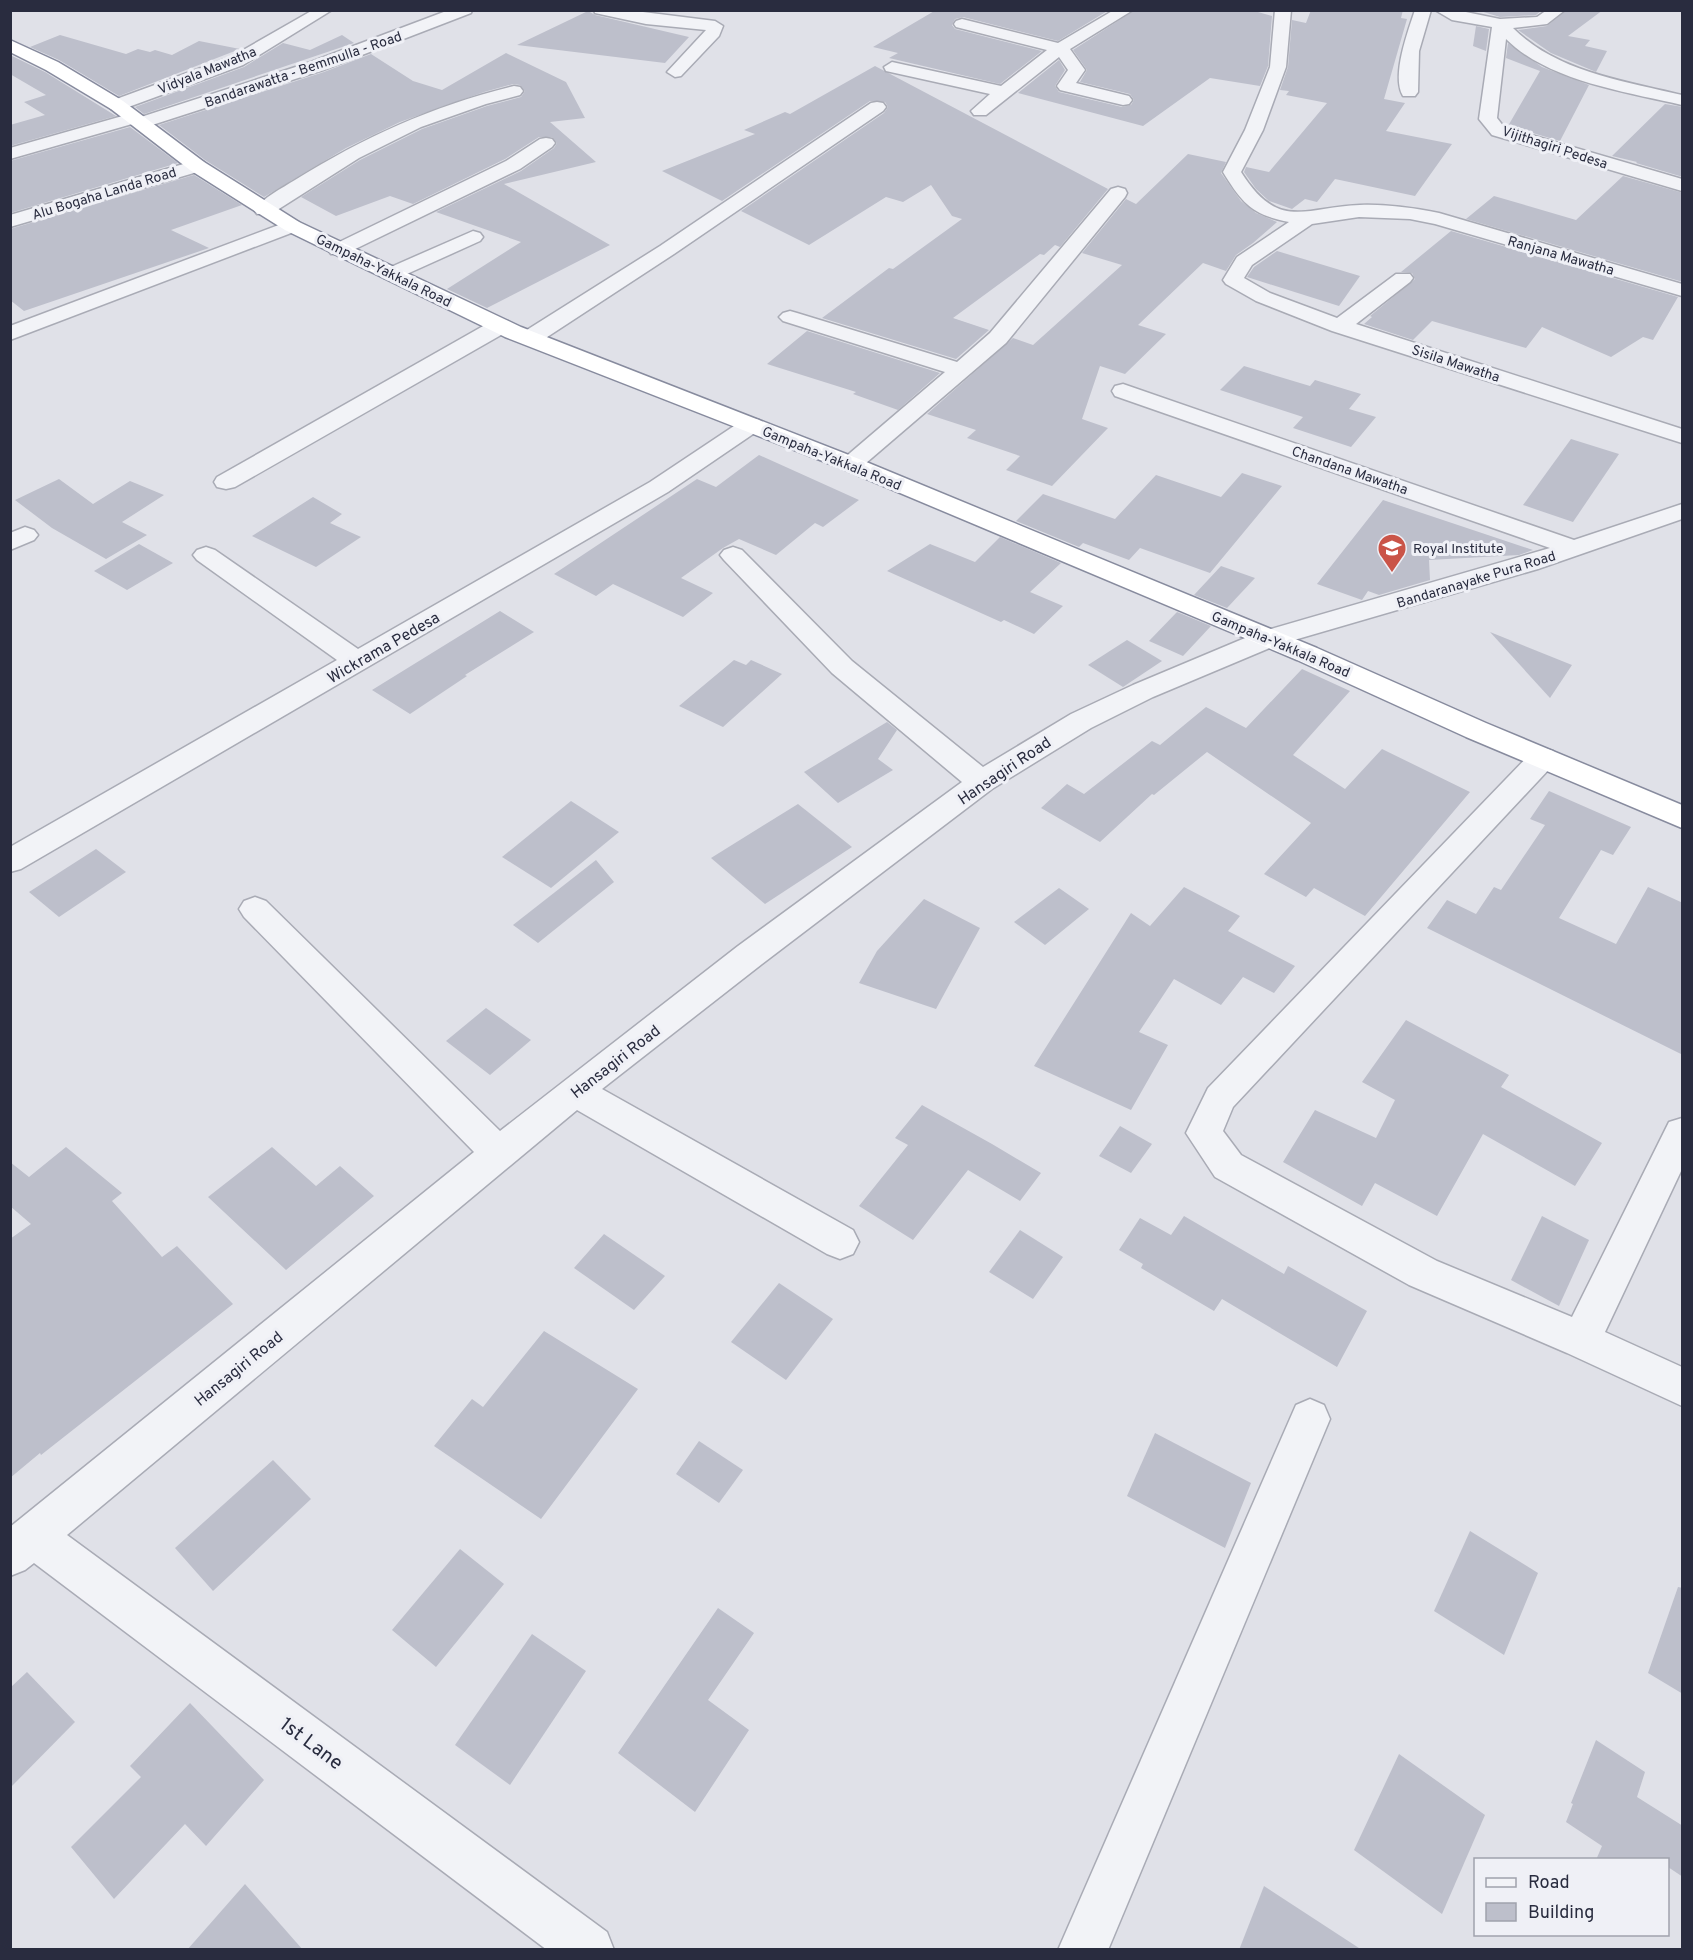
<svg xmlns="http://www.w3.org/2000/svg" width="1693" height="1960" font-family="Overpass,sans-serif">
<rect width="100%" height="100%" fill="#e0e1e8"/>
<g fill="#bdbfcb">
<path d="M936 10H1109L1058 41 963 17 955 19 952 25 955 29 1042 51 1000 84 889 58 898 53 873 47Z"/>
<path d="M1135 10H1251L1272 16 1268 66 1260 86 1210 78 1143 126 1018 93 1059 60 1065 70 1055 86 1059 92 1122 107 1131 105 1134 100 1130 94 1080 82 1087 70 1073 50Z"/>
<path d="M1311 10H1403L1401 18 1407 19 1384 99 1405 103 1386 131 1452 144 1415 196 1335 179 1317 202 1305 199 1292 209 1269 201 1256 189 1244 172 1246 167 1269 172 1327 103 1286 95 1289 91 1280 90 1288 67 1292 20 1306 23Z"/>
<path d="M1477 10H1542L1536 15 1500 17Z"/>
<path d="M1567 10H1603L1568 36 1590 40 1585 46 1607 51 1596 72 1551 53 1518 30 1547 26Z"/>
<path d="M588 11 595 15 689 37 665 63 517 45Z"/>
<path d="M1476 26 1489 29 1486 51 1473 46Z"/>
<path d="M60 35 126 54 138 49 150 52 155 50 172 55 199 41 240 49 119 96 59 60 30 47Z"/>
<path d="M342 35 354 43 144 114 135 107 244 67 283 43 310 50Z"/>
<path d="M1508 43 1542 67 1589 85 1560 141 1508 126 1540 71 1506 58Z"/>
<path d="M506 53 566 82 585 118 550 122 596 162 504 184 610 245 487 308 447 289 521 242 436 212 521 171 554 148 557 143 552 137H539L505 159 413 204 390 196 336 216 301 197 360 160 422 129 487 106 521 97 525 91 520 85 513 84 484 92 400 122 346 148 264 197 205 160 159 125 324 72 371 54 413 81 442 90Z"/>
<path d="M10 55 45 72 116 116 10 146V125L45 115 24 102 46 95 10 74Z"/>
<path d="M875 66 1108 189 1060 247 1055 245 1044 255 1040 254 953 318 989 330 956 359 822 318 889 268 893 269 962 219 952 216 931 185 903 202 886 197 809 245 741 211 884 113 888 107 885 102 870 101 722 201 662 171 755 134 744 130 785 112 790 114Z"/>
<path d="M1665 104 1683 107V177L1636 163 1637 162 1612 156Z"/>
<path d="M130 127 178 163 10 213V161Z"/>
<path d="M1188 154 1226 162 1221 173 1241 201 1256 213 1277 222 1253 243 1236 255 1226 271 1203 263 1138 325 1166 334 1125 374 1100 366 1082 419 1108 428 1052 486 1006 470 1020 456 967 438 976 430 927 414 1013 338 1033 345 1122 265 1082 253 1126 199 1136 204Z"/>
<path d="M194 175 242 205 171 230 209 248 24 311 10 300V229Z"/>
<path d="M1623 176 1683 193V282L1466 219 1494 196 1576 220Z"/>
<path d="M1451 231 1678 297 1653 340 1643 337 1611 357 1542 327 1526 348 1432 321 1413 340 1364 324 1372 317 1370 316 1415 279 1412 273 1401 272Z"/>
<path d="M1277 251 1360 276 1339 306 1247 277 1254 267Z"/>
<path d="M807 331 940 373 898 410 853 394 856 392 767 364Z"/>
<path d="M1244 366 1310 386 1315 380 1361 394 1349 409 1376 417 1351 447 1293 428 1303 417 1220 390Z"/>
<path d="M1571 439 1619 454 1573 522 1523 505Z"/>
<path d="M759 455 859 500 823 527 815 523 776 555 739 539 723 548 681 578 713 593 683 617 613 584 596 596 554 574 697 479 716 487Z"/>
<path d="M1242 473 1282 486 1210 573 1140 548 1129 560 1083 543 1079 547 1016 521 1043 494 1115 519 1156 475 1221 497Z"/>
<path d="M59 479 93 504 130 481 164 495 122 522 147 535 106 559 52 528 15 500Z"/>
<path d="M313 497 342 514 330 523 361 537 316 567 252 536Z"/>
<path d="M1383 500 1533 550 1519 555 1429 560 1430 580 1379 595 1368 591 1362 600 1317 584Z"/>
<path d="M1000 537 1061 563 1030 592 1063 606 1034 634 1004 620 1001 622 887 571 930 544 975 562Z"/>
<path d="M139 544 173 563 127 590 94 571Z"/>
<path d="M1221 566 1255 578 1227 608 1194 595Z"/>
<path d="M500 611 534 632 465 675 467 676 410 714 372 690Z"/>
<path d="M1177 612 1211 626 1183 656 1149 641Z"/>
<path d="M1490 632 1572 665 1550 698Z"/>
<path d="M1127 640 1162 661 1123 687 1088 665Z"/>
<path d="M734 660 746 665 751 660 782 674 723 727 679 706Z"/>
<path d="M1302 669 1350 691 1293 755 1345 789 1382 749 1470 792 1365 916 1314 888 1306 897 1264 874 1311 823 1207 752 1154 795 1152 794 1100 842 1041 808 1067 784 1084 794 1152 741 1160 745 1206 707 1246 728Z"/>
<path d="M887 722 897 730 878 759 893 770 838 803 804 772Z"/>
<path d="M1549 791 1631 827 1613 855 1601 850 1559 918 1616 944 1648 887 1683 903V1055L1427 928 1447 900 1476 914 1494 887 1501 890 1545 825 1530 819Z"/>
<path d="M571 801 619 832 551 888 502 857Z"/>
<path d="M798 804 852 847 765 904 711 858Z"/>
<path d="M96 849 126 872 59 917 29 892Z"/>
<path d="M596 860 614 882 538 943 513 925Z"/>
<path d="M1184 887 1240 916 1228 931 1295 966 1274 993 1243 977 1221 1005 1174 979 1139 1032 1168 1045 1131 1110 1034 1066 1131 913 1150 926Z"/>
<path d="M1059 888 1089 909 1045 945 1014 922Z"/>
<path d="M924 899 980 928 936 1009 859 983 877 951Z"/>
<path d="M486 1008 531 1040 490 1075 446 1041Z"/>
<path d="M1406 1020 1509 1075 1501 1087 1602 1143 1575 1186 1483 1134 1437 1216 1375 1183 1362 1206 1283 1162 1315 1110 1376 1138 1395 1100 1362 1082Z"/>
<path d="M922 1105 992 1144 1041 1173 1020 1201 968 1170 913 1240 859 1206 908 1145 895 1138Z"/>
<path d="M1120 1126 1152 1144 1131 1173 1099 1156Z"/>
<path d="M66 1147 122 1193 112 1201 162 1257 177 1246 233 1304 41 1455 40 1453 10 1478V1239L31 1224 10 1206V1162L29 1177Z"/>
<path d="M272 1147 316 1186 340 1166 374 1196 286 1270 208 1197Z"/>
<path d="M1184 1216 1284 1274 1288 1266 1367 1311 1337 1367 1222 1299 1214 1311 1141 1268 1143 1264 1119 1250 1140 1218 1171 1235Z"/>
<path d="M1542 1216 1589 1240 1559 1306 1511 1280Z"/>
<path d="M1020 1230 1063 1257 1033 1299 989 1272Z"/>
<path d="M604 1234 665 1276 634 1310 574 1268Z"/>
<path d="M779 1283 833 1319 786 1380 731 1342Z"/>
<path d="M544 1331 638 1389 541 1519 434 1446 472 1399 483 1407Z"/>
<path d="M1155 1433 1251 1483 1225 1548 1127 1496Z"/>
<path d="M699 1441 743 1470 719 1503 676 1474Z"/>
<path d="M273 1460 311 1499 213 1591 175 1548Z"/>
<path d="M1470 1531 1538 1573 1504 1655 1434 1611Z"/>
<path d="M460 1549 504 1584 436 1667 392 1630Z"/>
<path d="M1678 1587 1683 1588V1694L1648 1673Z"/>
<path d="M718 1608 754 1633 708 1700 749 1730 695 1812 618 1753Z"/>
<path d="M532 1634 586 1671 510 1785 455 1745Z"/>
<path d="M27 1672 75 1722 10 1788V1688Z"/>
<path d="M190 1703 264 1780 206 1846 185 1824 114 1899 71 1847 141 1777 130 1766Z"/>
<path d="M1596 1740 1645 1772 1637 1797 1683 1826V1877L1668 1867V1860H1596L1602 1846 1566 1822 1573 1804 1571 1803Z"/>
<path d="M1399 1754 1485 1815 1442 1914 1354 1850Z"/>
<path d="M245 1884 303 1950H187Z"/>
<path d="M1264 1886 1362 1950H1239Z"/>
</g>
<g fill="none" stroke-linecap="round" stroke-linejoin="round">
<g stroke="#a9abb5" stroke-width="3">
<g id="minor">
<path d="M313 10H332L243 65 123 109H111L108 105 111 101 231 57Z"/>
<path d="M449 10H472L471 13 323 70 146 127 140 128 132 124 10 159V148L133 113 141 117 311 62Z"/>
<path d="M594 10H627L715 21 723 26 719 36 681 76 675 77 667 72 706 30 646 24 595 13Z"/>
<path d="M1114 10H1133L1070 49 1085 70 1076 83 1129 96 1132 100 1129 104 1123 105 1060 90 1057 86 1068 70 1059 57 986 115H974L971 111 990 94 886 71 884 67 892 62 1001 86 1047 50 956 27 954 24 956 21 962 19 1058 43Z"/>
<path d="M1275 10H1291L1286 67 1263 130 1241 172C1279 232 1304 207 1360 205 1387 204 1413 208 1439 213L1682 284V296L1435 224 1410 219 1359 217 1312 224 1252 265 1244 278 1270 293 1337 318 1396 274H1410L1413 278 1410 282 1356 324 1682 429V443L1332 331 1256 301 1226 284 1223 280 1237 257 1289 222C1252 215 1242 203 1223 172L1245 130 1270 67Z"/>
<path d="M1415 10H1431L1419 51 1418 92 1415 96H1403C1391 76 1408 31 1415 10Z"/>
<path d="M1435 10H1456L1500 19 1537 17 1547 10H1565L1547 24 1513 28C1557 72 1624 81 1682 95V105C1626 92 1548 81 1506 39L1497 118 1504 127 1682 179V191L1492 135 1479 119 1492 27 1452 20Z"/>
<path d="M514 86 520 87 523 91 520 95 486 104 421 127 359 158 271 214H257L254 210C263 198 282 188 295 180 364 137 435 105 514 86Z"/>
<path d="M877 102 883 103 886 107 883 111 674 254 538 343 530 344 522 343 519 338 522 333 660 246 871 103Z"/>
<path d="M546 138 552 139 555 143 552 147 520 169 345 254H331L328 250 331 246 506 161 540 139Z"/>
<path d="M197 160 204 162 206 166 204 170 10 227V215Z"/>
<path d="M1118 187 1125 189 1127 193 1125 197 1006 343 859 469 851 471 843 469 839 464 843 459 945 372 783 321 779 317 783 313 790 311 797 313 957 362 990 333 1111 189Z"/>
<path d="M292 220 299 222 302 226 299 230 10 340V326Z"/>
<path d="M473 231 480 233 483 237 480 241 398 278H384L381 274 384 270Z"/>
<path d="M500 320 508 321 511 326 508 331 235 487 226 489 217 487 214 482 217 477 492 321Z"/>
<path d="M1123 384 1574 540 1682 504V519L1538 569 1277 645 1153 697 1091 728 992 789 762 964 602 1089 853 1230 859 1242 853 1254 840 1259 827 1254 577 1110 67 1535 607 1932 614 1950H547L34 1563 25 1570 10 1576V1527L474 1152 244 917 239 909 244 901 255 897 266 901 500 1131 738 946 962 782 832 673 724 560 720 555 724 550 733 547 742 550 852 661 983 767 1071 714 1133 685 1257 633 1550 548 1115 396 1112 391 1115 386Z"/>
<path d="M751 418 759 420 763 425 759 430 668 492 21 869 10 872V847L337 660 197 560 193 555 197 550 206 547 215 550 358 649 650 482 743 420Z"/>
<path d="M25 527 34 530 38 535 34 540 10 550V533Z"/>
<path d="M1543 748 1553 751 1558 758 1553 765 1233 1107 1223 1131 1241 1155 1437 1261 1572 1317 1669 1122 1682 1118V1169L1605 1332 1682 1367V1406L1567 1353 1409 1285 1215 1177 1186 1133 1208 1088 1533 751Z"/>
<path d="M1310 1399 1324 1405 1330 1419 1108 1950H1058L1296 1405Z"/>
</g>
</g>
<g stroke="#878b9e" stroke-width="3">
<path id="highway" d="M10 40 58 62 123 101 204 162 299 222 521 327 859 459 1317 648 1486 723 1682 805V828L1466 737 1297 660 843 469 505 337 285 230 190 170 111 109 46 70 10 52Z"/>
</g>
<use href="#minor" fill="#f2f3f7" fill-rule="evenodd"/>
<use href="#highway" fill="#fff" fill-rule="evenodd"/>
</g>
<defs>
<g id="school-pin" transform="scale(1.5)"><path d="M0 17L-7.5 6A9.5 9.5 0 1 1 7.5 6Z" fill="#ca5448" stroke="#eff0f6"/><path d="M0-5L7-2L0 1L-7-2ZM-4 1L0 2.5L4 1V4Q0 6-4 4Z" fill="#fff"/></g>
</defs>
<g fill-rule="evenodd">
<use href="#school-pin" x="1392" y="548"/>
</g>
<g text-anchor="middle" stroke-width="6" stroke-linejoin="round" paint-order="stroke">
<g font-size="14" fill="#292c3f" stroke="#eff0f6">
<text transform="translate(303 69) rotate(-19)" y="5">Bandarawatta - Bemmulla - Road</text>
<text transform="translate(207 70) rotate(-22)" y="5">Vidyala Mawatha</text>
<text transform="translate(1555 147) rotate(18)" y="5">Vijithagiri Pedesa</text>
<text transform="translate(104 193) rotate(-17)" y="5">Alu Bogaha Landa Road</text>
<text transform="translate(1561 255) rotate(16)" y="5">Ranjana Mawatha</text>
<text transform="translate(384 270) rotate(26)" y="5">Gampaha-Yakkala Road</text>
<text transform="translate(1456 363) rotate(18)" y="5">Sisila Mawatha</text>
<text transform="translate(832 458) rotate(22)" y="5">Gampaha-Yakkala Road</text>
<text transform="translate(1350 470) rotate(19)" y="5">Chandana Mawatha</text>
<text transform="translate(1476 579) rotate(-17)" y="5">Bandaranayake Pura Road</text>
<text transform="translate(1281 644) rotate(23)" y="5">Gampaha-Yakkala Road</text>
</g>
<g font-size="14" fill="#292c3f" stroke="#eff0f6" text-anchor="start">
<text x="1413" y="553">Royal Institute</text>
</g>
<g font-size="16" fill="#292c3f" stroke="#eff0f6">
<text transform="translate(383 647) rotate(-30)" y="6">Wickrama Pedesa</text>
<text transform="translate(1004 770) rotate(-34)" y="6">Hansagiri Road</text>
<text transform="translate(615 1061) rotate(-38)" y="6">Hansagiri Road</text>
<text transform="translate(238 1368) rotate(-39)" y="6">Hansagiri Road</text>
</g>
<g font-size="20" fill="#292c3f" stroke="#eff0f6">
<text transform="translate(312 1743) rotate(37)" y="7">1st Lane</text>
</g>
</g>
<rect width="1693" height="1960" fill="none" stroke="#292c3f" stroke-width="24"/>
<rect x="1474" y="1858" width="195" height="78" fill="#eff0f6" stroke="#a0a2ad" stroke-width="1.5"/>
<rect x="1486" y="1878" width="30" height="9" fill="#f2f3f7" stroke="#a0a2ad" stroke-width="1.5"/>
<text x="1528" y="1888" font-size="18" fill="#292c3f">Road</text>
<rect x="1486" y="1903" width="30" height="18" fill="#bdbfcb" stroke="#a0a2ad" stroke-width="1.5"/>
<text x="1528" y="1918" font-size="18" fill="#292c3f">Building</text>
</svg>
